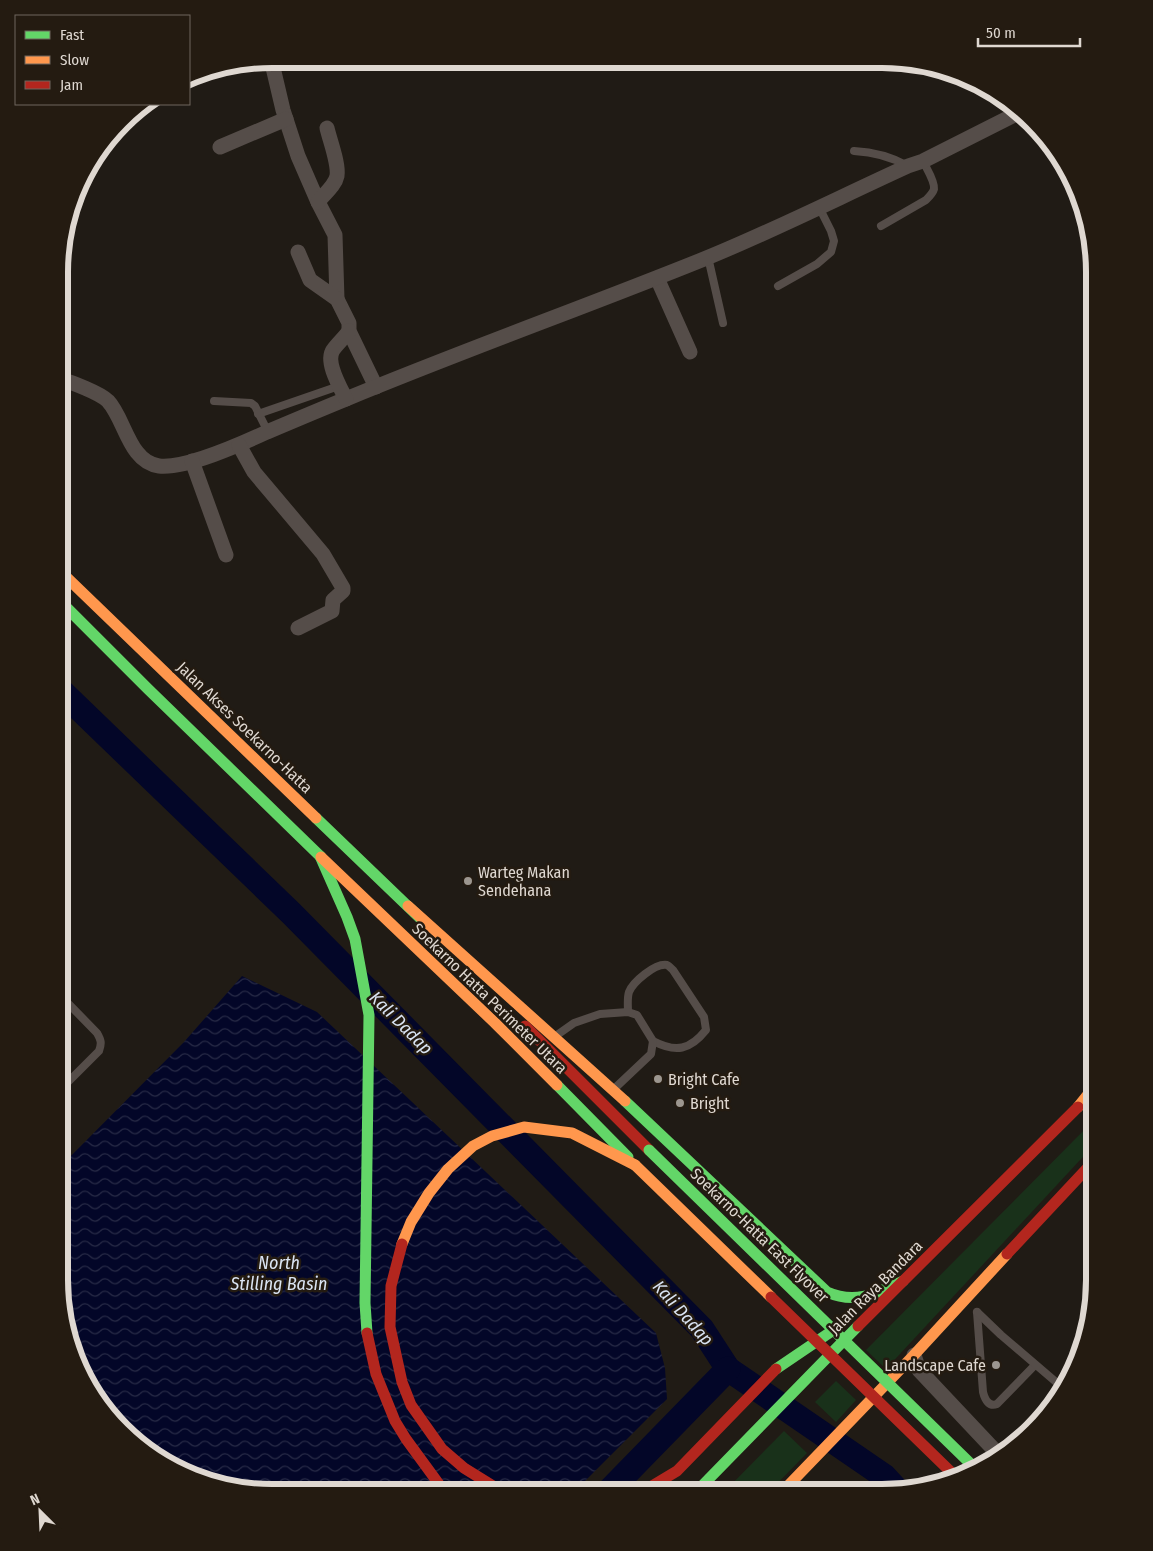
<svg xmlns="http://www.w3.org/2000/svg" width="1153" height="1551" font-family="'Fira Sans Condensed',sans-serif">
<defs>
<pattern id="water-waves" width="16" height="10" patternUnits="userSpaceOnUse" patternTransform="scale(1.25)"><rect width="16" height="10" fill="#030628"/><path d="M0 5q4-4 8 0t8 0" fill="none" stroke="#272a46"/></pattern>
</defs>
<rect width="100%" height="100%" fill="#201b15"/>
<g fill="#19311a">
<path d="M1094 1120V1145L886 1369 866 1350Z"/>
<path d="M836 1381 856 1400 836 1422 815 1402Z"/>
<path d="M784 1431 807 1453 769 1492H724Z"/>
</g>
<path fill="url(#water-waves)" d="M242 976 317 1012 656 1333 665 1368 667 1399 575 1491 244 1490 153 1456 112 1420 81 1374 59 1280V1168L184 1042Z"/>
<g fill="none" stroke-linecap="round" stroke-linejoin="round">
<g stroke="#030628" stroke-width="25">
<path d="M60 690 291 913 702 1329 728 1369 884 1476 896 1489"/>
<path d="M609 1491 728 1369"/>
</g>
<g stroke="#554d49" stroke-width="8">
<path d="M854 151C874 152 890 156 908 166"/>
<path d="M881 226 926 200C929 197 933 193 934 189 935 181 926 168 923 161"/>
<path d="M708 257 723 323"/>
<path d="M778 286 817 264 831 252 834 241 831 231 819 207"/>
<path d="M214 401 251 403 255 406 268 432"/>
<path d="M258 414 339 386"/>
<path d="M628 1012C628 1006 627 998 629 992 633 982 655 963 667 965 669 966 671 968 673 970L704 1017 706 1030C690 1050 676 1053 653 1041"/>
<path d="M557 1035 574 1023 600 1014 628 1012 637 1015 653 1041 651 1054 615 1088"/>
<path d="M59 1091 99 1051C102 1043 101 1040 97 1033L59 994"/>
<path d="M977 1312 983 1392C985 1400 989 1407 997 1404L1035 1365"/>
<path d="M977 1312 1001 1335 1063 1388"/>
</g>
<g stroke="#554d49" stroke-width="15">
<path d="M271 59 283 110 298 156 318 202 335 235 337 299"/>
<path d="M119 127 126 121 131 112"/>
<path d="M220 147 286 119"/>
<path d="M318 202C324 194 335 186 337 176 339 164 330 141 327 128"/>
<path d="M298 252 310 280 337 299 349 323V331L376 387"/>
<path d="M657 278 690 352"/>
<path d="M60 379C71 382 100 393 108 401 125 419 129 462 159 466 186 469 241 444 267 432 293 421 319 410 346 399 464 350 585 307 704 259 773 231 840 197 908 166L923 161 1020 112"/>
<path d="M346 399C340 387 325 362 333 350 338 343 344 338 349 331"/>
<path d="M239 445 254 472 323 554 343 588V591L333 600 332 611 298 628"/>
<path d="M192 461 226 555"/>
<path d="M914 1355 919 1370 999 1455"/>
</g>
<g stroke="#63d668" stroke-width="11">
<path d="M60 601 148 689 321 857"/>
<path d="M316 818 420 918"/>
<path d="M320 856 347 917 355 939 369 1015 365 1303 367 1333"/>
<path d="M557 1085 628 1157"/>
<path d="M625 1101 827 1292C856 1305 877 1293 903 1281"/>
<path d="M776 1369 835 1329"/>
<path d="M696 1492 858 1326"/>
</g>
<g stroke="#ff974d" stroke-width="11">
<path d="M60 571 316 818"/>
<path d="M321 857 495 1023 557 1085"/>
<path d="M408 906 625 1101"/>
<path d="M1078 1107 1094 1087"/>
<path d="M402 1244 411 1222 429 1193 448 1169 473 1146 492 1136 524 1127 572 1133 635 1165"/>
<path d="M782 1492 914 1355 1007 1254"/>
</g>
<g stroke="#b3261e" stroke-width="11">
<path d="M525 1026 649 1150"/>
<path d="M402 1244 391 1286 390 1327 402 1382 411 1405 442 1449 464 1468 501 1491"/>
<path d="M1007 1254 1094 1161"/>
<path d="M858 1326 1078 1107"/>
<path d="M367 1333 376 1374 395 1421 406 1439 444 1491"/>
<path d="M642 1492 677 1471 776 1369"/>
</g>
<path stroke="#63d668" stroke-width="11" d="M649 1150 977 1470"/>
<path stroke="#ff974d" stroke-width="11" d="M635 1165 771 1297"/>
<path stroke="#b3261e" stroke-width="11" d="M771 1297 954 1475"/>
</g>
<g fill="#9c968f" stroke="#241b11" stroke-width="2">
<circle cx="468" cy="881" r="5"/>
<circle cx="658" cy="1079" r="5"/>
<circle cx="680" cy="1103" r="5"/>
<circle cx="996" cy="1365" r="5"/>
</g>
<g text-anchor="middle" stroke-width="5" stroke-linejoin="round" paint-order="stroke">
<g font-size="16" fill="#dfd8d1" stroke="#241b11">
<text transform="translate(245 727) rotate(44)" y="6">Jalan Akses Soekarno-Hatta</text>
<text transform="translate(490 998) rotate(44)" y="6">Soekarno Hatta Perimeter Utara</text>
<text transform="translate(760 1235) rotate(44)" y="6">Soekarno-Hatta East Flyover</text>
<text transform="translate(875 1287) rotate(-45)" y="6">Jalan Raya Bandara</text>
</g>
<g font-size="16" fill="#dfd8d1" stroke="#241b11" text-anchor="start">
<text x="478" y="878">Warteg Makan<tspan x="478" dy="18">Sendehana</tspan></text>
<text x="668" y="1085">Bright Cafe</text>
<text x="690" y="1109">Bright</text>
<text x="986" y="1371" text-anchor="end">Landscape Cafe</text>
</g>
<g font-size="18" font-style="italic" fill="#dae4f3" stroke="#241b11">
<text transform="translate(401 1023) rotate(45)" y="6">Kali Dadap</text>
<text x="279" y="1269">North<tspan x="279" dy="21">Stilling Basin</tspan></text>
<text transform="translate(683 1313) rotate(48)" y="6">Kali Dadap</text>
</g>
</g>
<path d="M0 0H1153V1551H0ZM272 68H882A204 204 0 0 1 1086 272V1280A204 204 0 0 1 882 1484H272A204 204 0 0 1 68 1280V272A204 204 0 0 1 272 68Z" fill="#241b11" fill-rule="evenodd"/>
<path fill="none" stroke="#dfd8d1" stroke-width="6" d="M272 68H882A204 204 0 0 1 1086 272V1280A204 204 0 0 1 882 1484H272A204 204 0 0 1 68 1280V272A204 204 0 0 1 272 68Z"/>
<rect x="15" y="15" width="175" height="90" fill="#241b11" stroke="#6f675e"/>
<rect x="25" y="31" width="25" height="8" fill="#63d668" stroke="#6f675e"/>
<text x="60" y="40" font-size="15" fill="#dfd8d1">Fast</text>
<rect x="25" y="56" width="25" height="8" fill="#ff974d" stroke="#6f675e"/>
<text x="60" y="65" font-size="15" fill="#dfd8d1">Slow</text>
<rect x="25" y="81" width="25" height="8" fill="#b3261e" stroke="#6f675e"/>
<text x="60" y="90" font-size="15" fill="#dfd8d1">Jam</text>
<g transform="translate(40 1511) rotate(336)" stroke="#241b11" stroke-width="4" paint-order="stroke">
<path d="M0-4L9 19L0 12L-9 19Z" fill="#dfd8d1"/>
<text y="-8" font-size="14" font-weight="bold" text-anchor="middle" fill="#dfd8d1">N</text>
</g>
<path d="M978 38v8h102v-8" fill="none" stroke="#dfd8d1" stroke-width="2.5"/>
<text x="986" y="38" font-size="15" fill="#dfd8d1" stroke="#241b11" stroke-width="4" paint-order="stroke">50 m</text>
</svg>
